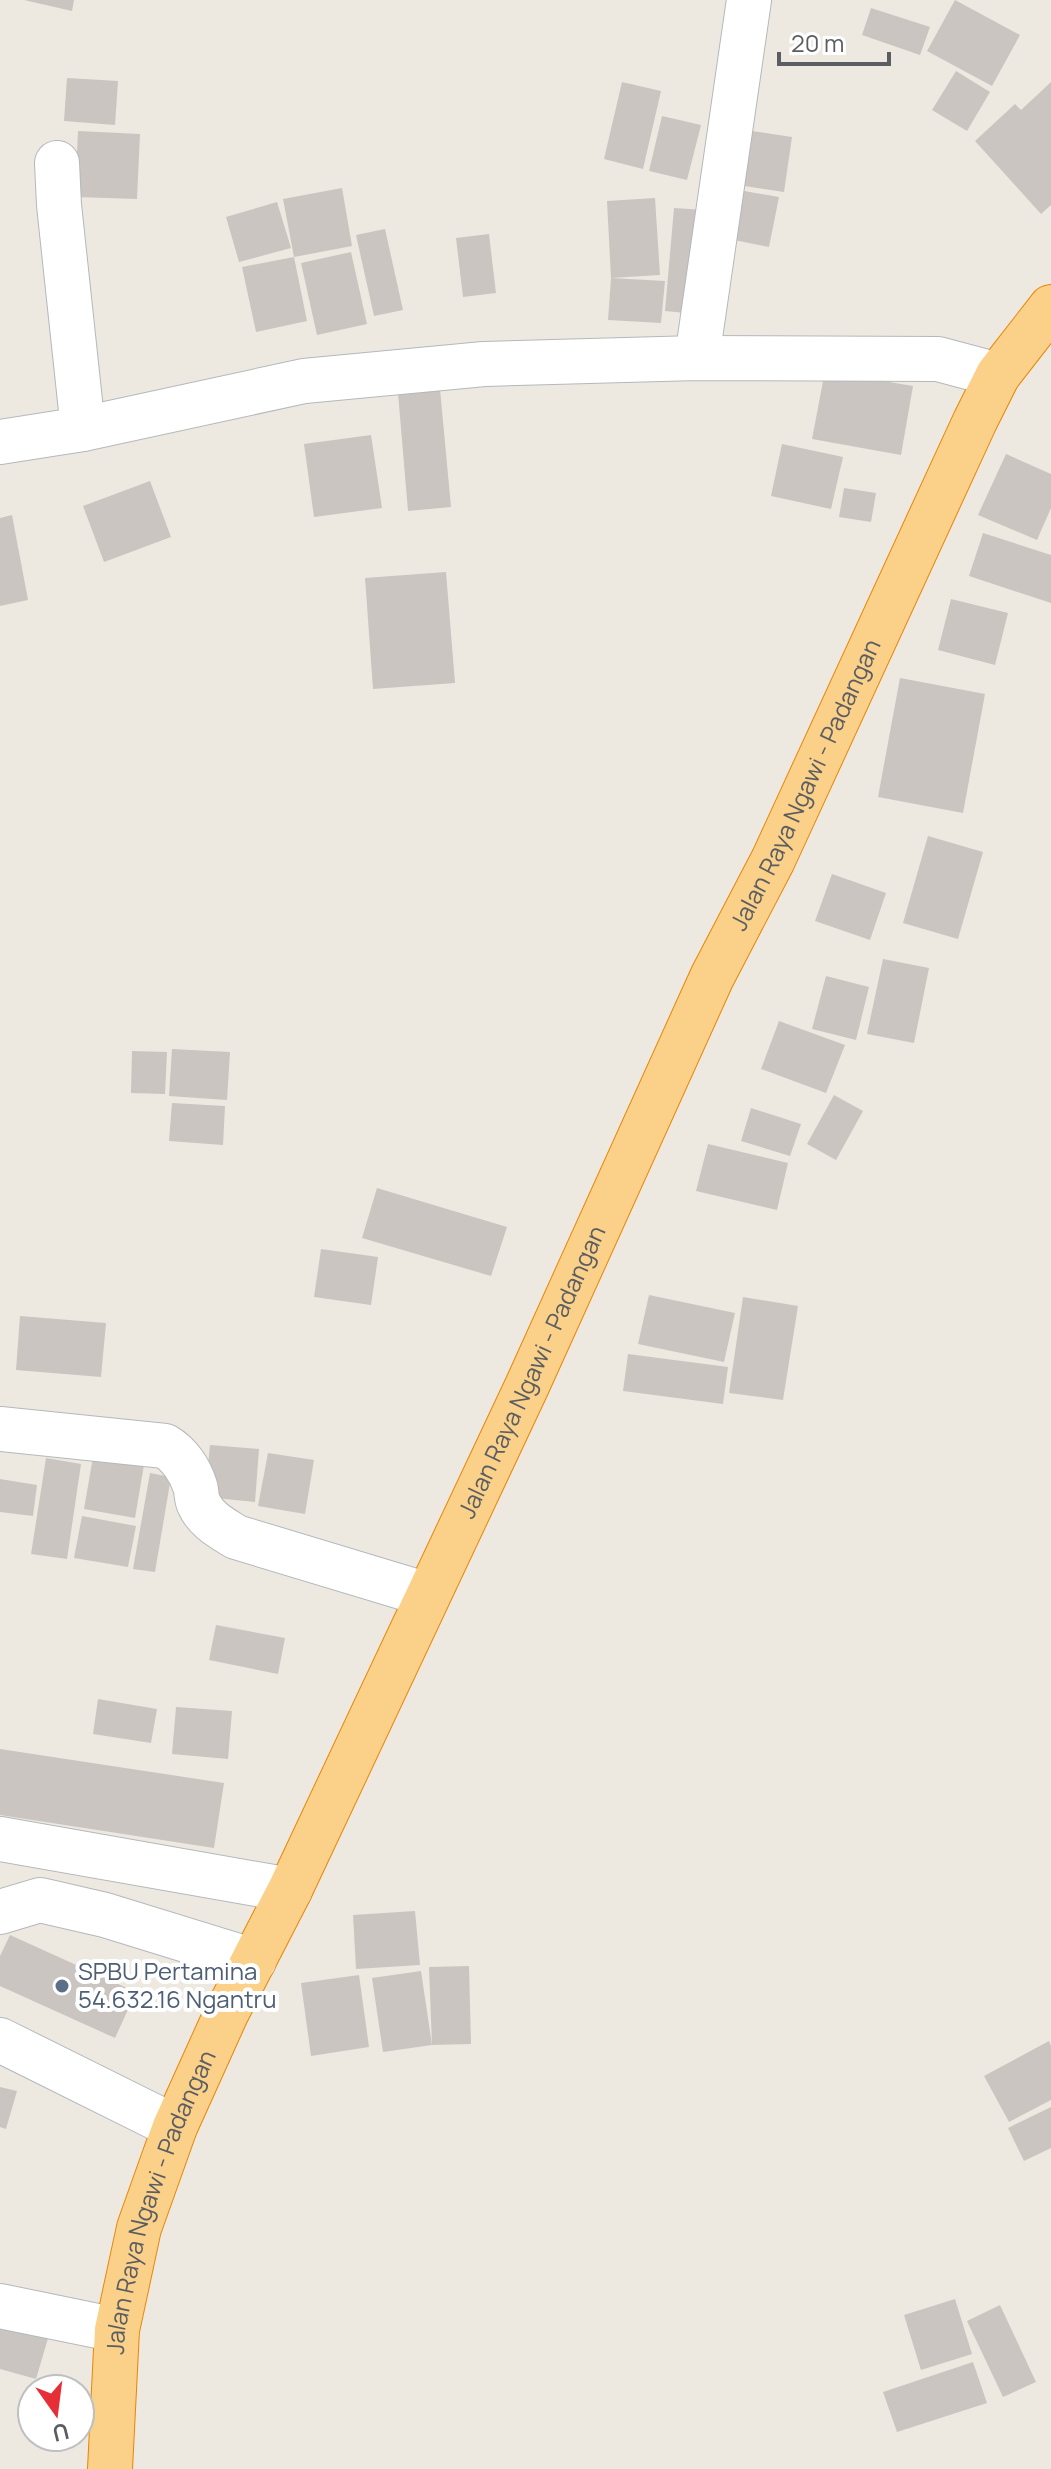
<svg xmlns="http://www.w3.org/2000/svg" width="1051" height="2469" font-family="Manrope,sans-serif">
<rect width="100%" height="100%" fill="#ede9e1"/>
<g fill="#cac5c0">
<path d="M24 0H74L72 11Z"/>
<path d="M955 0 1020 35 992 86 927 51Z"/>
<path d="M871 8 930 27 920 55 862 35Z"/>
<path d="M956 71 990 92 967 131 932 110Z"/>
<path d="M67 78 118 81 115 125 64 121Z"/>
<path d="M622 82 661 91 643 169 604 159Z"/>
<path d="M1051 82V205L1041 214 975 141 1015 104 1021 110Z"/>
<path d="M662 116 701 125 687 180 649 171Z"/>
<path d="M739 129 792 137 784 192 731 184Z"/>
<path d="M78 131 140 134 137 199 75 197Z"/>
<path d="M342 188 352 246 294 257 307 321 256 332 242 267 294 257 283 199Z"/>
<path d="M733 189 779 197 769 247 724 238Z"/>
<path d="M655 198 660 275 611 278 665 281 661 323 608 320 611 278 607 201Z"/>
<path d="M277 202 291 248 239 262 226 217Z"/>
<path d="M674 208 705 210 696 314 665 311Z"/>
<path d="M385 229 403 310 374 316 356 235Z"/>
<path d="M489 234 496 293 463 297 456 238Z"/>
<path d="M351 252 367 324 317 335 301 263Z"/>
<path d="M825 371 913 386 901 455 812 439Z"/>
<path d="M440 389 451 507 408 511 398 393Z"/>
<path d="M371 435 382 508 314 517 304 444Z"/>
<path d="M782 444 843 457 831 509 771 496Z"/>
<path d="M1006 454 1051 474V508L1037 540 978 515Z"/>
<path d="M150 481 171 537 104 562 83 506Z"/>
<path d="M844 488 876 493 871 522 839 517Z"/>
<path d="M12 515 28 600 0 606V518Z"/>
<path d="M983 533 1051 555V603L969 576Z"/>
<path d="M446 572 455 683 373 689 365 578Z"/>
<path d="M951 599 1008 613 995 665 938 650Z"/>
<path d="M900 678 985 694 963 813 878 797Z"/>
<path d="M928 836 983 852 958 939 903 923Z"/>
<path d="M832 874 886 893 870 940 815 921Z"/>
<path d="M883 959 929 968 914 1043 867 1034Z"/>
<path d="M826 976 869 987 856 1040 812 1029Z"/>
<path d="M779 1021 845 1045 826 1093 761 1069Z"/>
<path d="M172 1049 230 1052 227 1100 169 1096Z"/>
<path d="M132 1051 167 1052 165 1094 131 1093Z"/>
<path d="M834 1095 863 1111 836 1160 807 1144Z"/>
<path d="M172 1103 225 1106 223 1145 169 1141Z"/>
<path d="M751 1108 801 1124 790 1156 741 1141Z"/>
<path d="M708 1144 788 1163 777 1210 696 1191Z"/>
<path d="M377 1188 507 1227 491 1276 362 1238Z"/>
<path d="M321 1249 378 1257 371 1305 314 1297Z"/>
<path d="M649 1295 735 1313 724 1362 638 1344Z"/>
<path d="M743 1297 798 1306 783 1400 729 1393Z"/>
<path d="M20 1316 106 1323 101 1377 16 1370Z"/>
<path d="M628 1354 728 1367 723 1404 623 1391Z"/>
<path d="M210 1445 259 1449 255 1502 205 1497Z"/>
<path d="M268 1453 314 1460 305 1514 258 1506Z"/>
<path d="M93 1457 144 1465 135 1518 84 1509Z"/>
<path d="M46 1458 81 1464 67 1559 31 1554Z"/>
<path d="M150 1473 171 1477 155 1572 133 1569Z"/>
<path d="M0 1479 37 1485 33 1516 0 1512Z"/>
<path d="M82 1516 136 1526 128 1567 74 1558Z"/>
<path d="M216 1625 285 1638 278 1674 209 1660Z"/>
<path d="M98 1699 157 1709 151 1743 93 1734Z"/>
<path d="M176 1707 232 1711 228 1759 172 1754Z"/>
<path d="M0 1749 224 1783 214 1848 0 1815Z"/>
<path d="M415 1911 420 1965 356 1969 353 1915Z"/>
<path d="M10 1935 136 1992 115 2038 0 1986V1956Z"/>
<path d="M469 1966 471 2044 432 2045 429 1967Z"/>
<path d="M421 1971 432 2045 383 2052 372 1978Z"/>
<path d="M359 1975 369 2047 311 2056 301 1983Z"/>
<path d="M1049 2041 1051 2046V2100L1009 2122 984 2076Z"/>
<path d="M0 2087 17 2091 6 2129 0 2127Z"/>
<path d="M1051 2107V2148L1024 2161 1008 2128Z"/>
<path d="M955 2299 972 2354 921 2370 904 2315Z"/>
<path d="M1000 2305 1036 2382 1003 2397 967 2321Z"/>
<path d="M0 2313 51 2328 36 2379 0 2369Z"/>
<path d="M973 2362 987 2403 897 2432 883 2392Z"/>
</g>
<g fill="none" stroke-linecap="round" stroke-linejoin="round">
<g stroke="#b4b8bc" stroke-width="46">
<g id="minor">
<path d="M57 163 59 205 83 429"/>
<path d="M697 358 749 0"/>
<path d="M0 442 83 429 304 381 484 364 697 358 938 359 998 375"/>
<path d="M0 1429 165 1446C179 1454 190 1470 195 1486 197 1491 196 1499 199 1504 206 1520 222 1528 236 1537L428 1595"/>
<path d="M0 1839 290 1890"/>
<path d="M0 1912 40 1900 105 1915 254 1961"/>
<path d="M0 2040 175 2127"/>
<path d="M0 2306 117 2330"/>
</g>
</g>
<g stroke="#eb8503" stroke-width="46">
<g id="highway">
<path id="s1" d="M110 2469 117 2330 139 2228 175 2127 226 2014 290 1890 527 1386 712 977 773 860 975 421 998 375 1051 307"/>
</g>
</g>
<use href="#minor" stroke="#fff" stroke-width="44"/>
<use href="#highway" stroke="#fbd089" stroke-width="44"/>
</g>
<circle fill="#5c6f8a" stroke="#fff" stroke-width="3" cx="62" cy="1986" r="8"/>
<g text-anchor="middle" stroke-width="8" stroke-linejoin="round" paint-order="stroke">
<g font-size="24" fill="#5a5e62" stroke="#fff">
<text dy="8" stroke="none"><textPath href="#s1" startOffset="1834">Jalan Raya Ngawi - Padangan</textPath></text>
<text dy="8" stroke="none"><textPath href="#s1" startOffset="1186">Jalan Raya Ngawi - Padangan</textPath></text>
<text dy="8" stroke="none"><textPath href="#s1" startOffset="274">Jalan Raya Ngawi - Padangan</textPath></text>
</g>
<g font-size="24" fill="#4e5e75" stroke="#fff" text-anchor="start">
<text x="78" y="1980">SPBU Pertamina<tspan x="78" dy="28">54.632.16 Ngantru</tspan></text>
</g>
</g>
<g transform="translate(56 2413) rotate(166)"><circle r="38" fill="#ffffff" stroke="#bdbfc0" stroke-width="2"/>
<path d="M0-6L14 30L0 20L-14 30Z" fill="#e72d36"/>
<text y="-12" font-size="22" font-weight="bold" text-anchor="middle" fill="#5a5e62">U</text>
</g>
<path d="M779 52v12h110v-12" fill="none" stroke="#5a5e62" stroke-width="4"/>
<text x="791" y="52" font-size="24" fill="#5a5e62" stroke="#ffffff" stroke-width="6" paint-order="stroke">20 m</text>
</svg>
